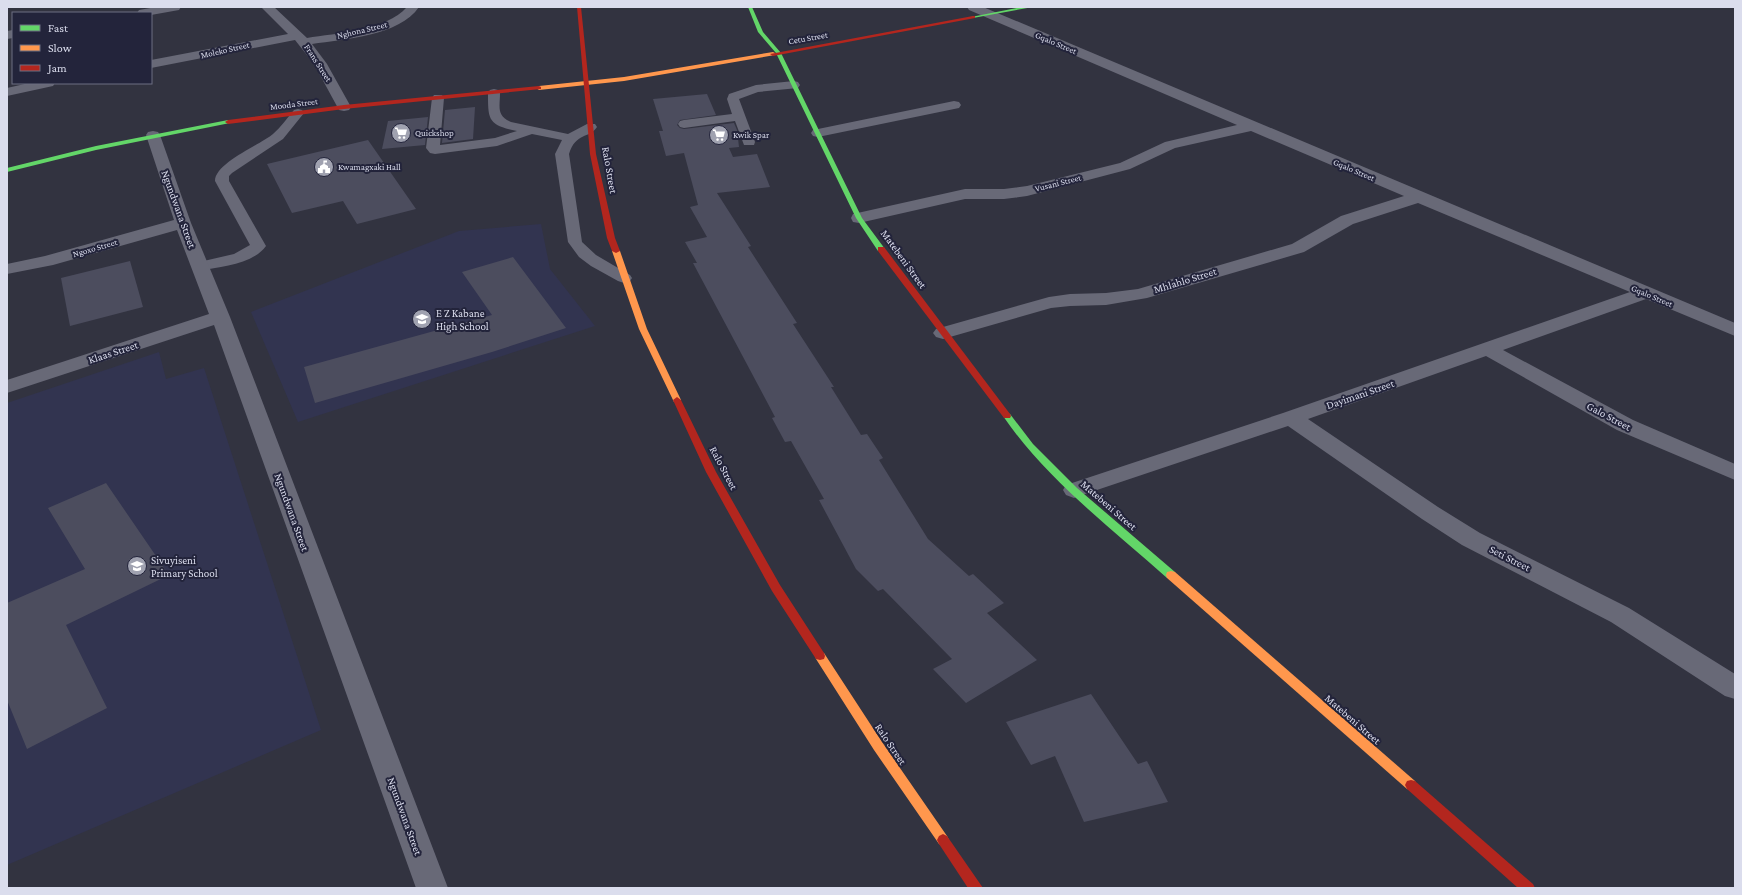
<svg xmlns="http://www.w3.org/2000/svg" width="1742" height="895" font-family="'Crimson Pro',serif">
<rect width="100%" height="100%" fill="#323340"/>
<g fill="#323450">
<path d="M541 224 550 269 595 326 298 422 251 312 459 231Z"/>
<path d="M159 352 166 379 204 368 321 730 7 865V403Z"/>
</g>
<g fill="#4c4d5e">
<path d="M707 94 716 115 680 120 677 125 680 128 684 129 734 123 737 130 739 147 729 148 733 157 757 154 770 187 717 193 751 246 748 247 797 323 793 324 834 387H831L861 435 867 434 883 458 879 460 928 539 969 576 973 574 1004 603 987 613 1037 660 966 703 933 669 952 659 883 589 878 591 856 569 819 500 824 499 791 441 785 442 772 418 775 417 693 263H697L685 242 707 237 690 207 698 205 684 153 666 156 659 131H663L653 99Z"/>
<path d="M475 107 473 139 442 143 445 110Z"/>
<path d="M428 117 425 145 382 149 388 121Z"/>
<path d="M368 140 416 209 357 224 343 201 292 213 267 164Z"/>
<path d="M513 257 566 328 492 352 315 403 304 367 492 315 462 272Z"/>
<path d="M130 261 143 307 70 326 61 278Z"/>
<path d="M106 483 169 575 66 625 107 708 27 749 7 700V603L85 569 48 508Z"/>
<path d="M1091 694 1138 764 1147 761 1168 802 1084 822 1055 756 1031 765 1006 722Z"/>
</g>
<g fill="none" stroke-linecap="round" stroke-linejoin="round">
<g fill="#686977" fill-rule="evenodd">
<path d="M794 81 798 82 800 85 798 88 758 92 739 99 755 142 754 145H744L735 121 684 128 680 127 678 124 680 121 684 120 732 114 727 99 729 94 756 85Z"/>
<path d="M494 89 498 90 500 93C500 107 496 115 511 122L568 134 587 124H595L597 127C589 139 576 132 569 154L582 242 596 255 630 275 632 278 630 281 624 283 618 281 591 266 579 257 568 242 555 154 562 140 532 134 497 146 435 154 430 153 426 148 432 98 434 95H442L444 98 440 145 495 138 517 131C488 125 488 120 488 93L490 90Z"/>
<path d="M298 109 302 110 304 113 283 139 232 173 229 176V181L266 246C252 265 221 266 200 271L195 269 192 266 195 263 234 254 250 245 215 181C215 163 260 145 273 134 281 127 287 118 294 110Z"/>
</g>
<g fill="#686977" fill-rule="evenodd">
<path d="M156 7H181L179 10 151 15V13H137L139 10Z"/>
<path d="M261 7H274L307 38C336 33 386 31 407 7H419C399 36 345 39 312 44L327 64 351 107 349 110 344 111 339 110 314 64 295 40 151 68V60L288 34Z"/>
<path d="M967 7H983L1735 323V336L1646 299 1503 350 1633 420 1735 464V480L1617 430 1486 356 1308 419 1438 507 1480 533 1629 608 1735 674V699L1725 696 1611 622 1462 545 1422 519 1288 426 1082 495 1074 498 1066 495 1063 490 1066 485 1283 413 1630 292 1418 203 1353 224 1304 252 1147 298 1106 305 1070 306 1051 308 950 337 943 339 936 337 933 333 936 329 1049 297 1070 294 1106 293 1138 289 1292 244 1341 216 1404 196 1251 131 1175 148 1130 169 1027 196 1004 199H965L859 223 853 222 851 218 853 214 965 189H1004L1027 186 1120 163 1165 142 1237 125 969 10Z"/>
<path d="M13 30V38L7 39V31Z"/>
<path d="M29 83H55L53 86 7 96V88Z"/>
<path d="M954 101 959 102 961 105 959 108 818 137 813 136 811 133 813 130 818 129Z"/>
<path d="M153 131 158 132 160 135 191 223 230 317 448 888H416L214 325 7 393V380L209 314 177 230 53 265 7 274V264L45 256 174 220 146 135 148 132Z"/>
</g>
<g fill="#63d668" fill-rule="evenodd">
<path d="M748 7H752L763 32 781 53 862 218 885 249 884 251H878L856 218 776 53 758 32Z"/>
<path d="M1022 7H1033L973 18 971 17Z"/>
<path d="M228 120 230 121V123L96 150 7 172V168L96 146Z"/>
<path d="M1007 413 1010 414 1033 444 1077 488 1175 572 1176 575 1175 578H1167C1110 527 1046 479 1003 416Z"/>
</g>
<g fill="#ff974d" fill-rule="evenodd">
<path d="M773 52 775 53V55L624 81 539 90 536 88 539 86 624 77Z"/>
<path d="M613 249H616L620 251 647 329 681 400 680 402H674L673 400 639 329 612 251Z"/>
<path d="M1171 571 1175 572 1415 781 1417 785 1415 789 1411 790 1407 789 1167 578 1166 575 1167 572Z"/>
<path d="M820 652 824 653 882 742 947 836 949 840 947 844 943 846 939 844 874 750 816 659 815 656 816 653Z"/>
</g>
<g fill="#b3261e" fill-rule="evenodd">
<path d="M577 7H581L596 154 615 238 620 251 616 253 612 251 607 238 590 154Z"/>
<path d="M973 16H975V18L773 56 770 54Z"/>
<path d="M539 86 541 87V89L344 109 228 124 225 122 228 120 344 105Z"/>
<path d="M878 247H884L1010 414 1011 416 1010 418H1004L878 251Z"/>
<path d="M677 397 681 400 716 472 780 585 824 653 825 656 824 659 820 660 816 659 772 591 706 472 673 400Z"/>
<path d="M1411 780 1415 781 1533 884 1535 888H1518L1407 789 1405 785 1407 781Z"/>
<path d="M943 834 947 836 983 888H968L939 844 937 840 939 836Z"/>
</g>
</g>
<defs>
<g id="supermarket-disc" transform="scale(1)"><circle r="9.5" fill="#a0a2b0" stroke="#23243b"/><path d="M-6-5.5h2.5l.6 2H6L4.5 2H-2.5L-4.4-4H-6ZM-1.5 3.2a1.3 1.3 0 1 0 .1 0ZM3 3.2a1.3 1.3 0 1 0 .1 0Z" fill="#fff"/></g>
<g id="civic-disc" transform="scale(1)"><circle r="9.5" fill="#a0a2b0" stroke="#23243b"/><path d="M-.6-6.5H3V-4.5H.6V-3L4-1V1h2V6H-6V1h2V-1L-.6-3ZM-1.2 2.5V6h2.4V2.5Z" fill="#fff"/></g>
<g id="school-disc" transform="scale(1)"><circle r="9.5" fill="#a0a2b0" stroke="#23243b"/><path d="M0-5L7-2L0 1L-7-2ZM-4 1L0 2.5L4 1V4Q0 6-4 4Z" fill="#fff"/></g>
</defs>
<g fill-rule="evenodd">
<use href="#supermarket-disc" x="401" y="133"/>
<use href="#supermarket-disc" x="719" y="135"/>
<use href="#civic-disc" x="324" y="167"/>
<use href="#school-disc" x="422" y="319"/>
<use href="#school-disc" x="137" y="566"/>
</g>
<g text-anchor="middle" stroke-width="4" stroke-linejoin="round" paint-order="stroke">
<g font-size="9" fill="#dbdded" stroke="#23243b">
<text transform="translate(362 30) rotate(-13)" y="3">Nghona Street</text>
<text transform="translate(808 38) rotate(-10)" y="3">Cetu Street</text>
<text transform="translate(1056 43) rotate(23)" y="3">Gqalo Street</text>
<text transform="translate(225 50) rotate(-13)" y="3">Moleko Street</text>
<text transform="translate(318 63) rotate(57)" y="3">Frans Street</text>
<text transform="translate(294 104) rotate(-7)" y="3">Mooda Street</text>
<text transform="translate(1354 170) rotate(23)" y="3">Gqalo Street</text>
<text transform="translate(1058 183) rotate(-14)" y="3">Vusani Street</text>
<text transform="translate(95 248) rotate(-16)" y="3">Ngoxo Street</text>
<text transform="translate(1652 296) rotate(23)" y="3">Gqalo Street</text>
</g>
<g font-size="9" fill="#dbdded" stroke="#23243b" text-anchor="start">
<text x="415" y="136">Quickshop</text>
<text x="733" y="138">Kwik Spar</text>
<text x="338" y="170">Kwamagxaki Hall</text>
</g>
<g font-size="11" fill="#dbdded" stroke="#23243b">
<text transform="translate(610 170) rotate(80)" y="4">Ralo Street</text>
<text transform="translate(179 209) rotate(70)" y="4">Ngundwana Street</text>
<text transform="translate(904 259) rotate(54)" y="4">Matebeni Street</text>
<text transform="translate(1185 280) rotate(-17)" y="4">Mhlahlo Street</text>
<text transform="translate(113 352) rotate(-18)" y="4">Klaas Street</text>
<text transform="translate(1360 394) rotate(-19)" y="4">Dayimani Street</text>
<text transform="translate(1609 416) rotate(28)" y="4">Galo Street</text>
<text transform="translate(724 468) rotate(62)" y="4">Ralo Street</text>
<text transform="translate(1109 505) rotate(41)" y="4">Matebeni Street</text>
<text transform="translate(292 512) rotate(70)" y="4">Ngundwana Street</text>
<text transform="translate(1510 558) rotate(27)" y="4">Seti Street</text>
<text transform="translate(1353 719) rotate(41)" y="4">Matebeni Street</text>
<text transform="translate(891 744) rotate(56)" y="4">Ralo Street</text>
<text transform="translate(405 816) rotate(70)" y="4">Ngundwana Street</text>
</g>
<g font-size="11" fill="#dbdded" stroke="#23243b" text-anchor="start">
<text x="436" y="317">E Z Kabane<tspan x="436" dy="13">High School</tspan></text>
<text x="151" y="564">Sivuyiseni<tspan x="151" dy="13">Primary School</tspan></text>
</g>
</g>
<rect width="1742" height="895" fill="none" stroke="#dbdded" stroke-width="16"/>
<rect x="12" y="12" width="140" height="72" fill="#23243b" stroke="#6d6e82"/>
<rect x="20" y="25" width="20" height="6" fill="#63d668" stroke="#6d6e82"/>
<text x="48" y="32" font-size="12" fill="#dbdded">Fast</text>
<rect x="20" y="45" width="20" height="6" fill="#ff974d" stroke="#6d6e82"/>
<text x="48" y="52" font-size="12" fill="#dbdded">Slow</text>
<rect x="20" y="65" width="20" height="6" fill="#b3261e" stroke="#6d6e82"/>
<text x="48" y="72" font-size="12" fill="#dbdded">Jam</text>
</svg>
